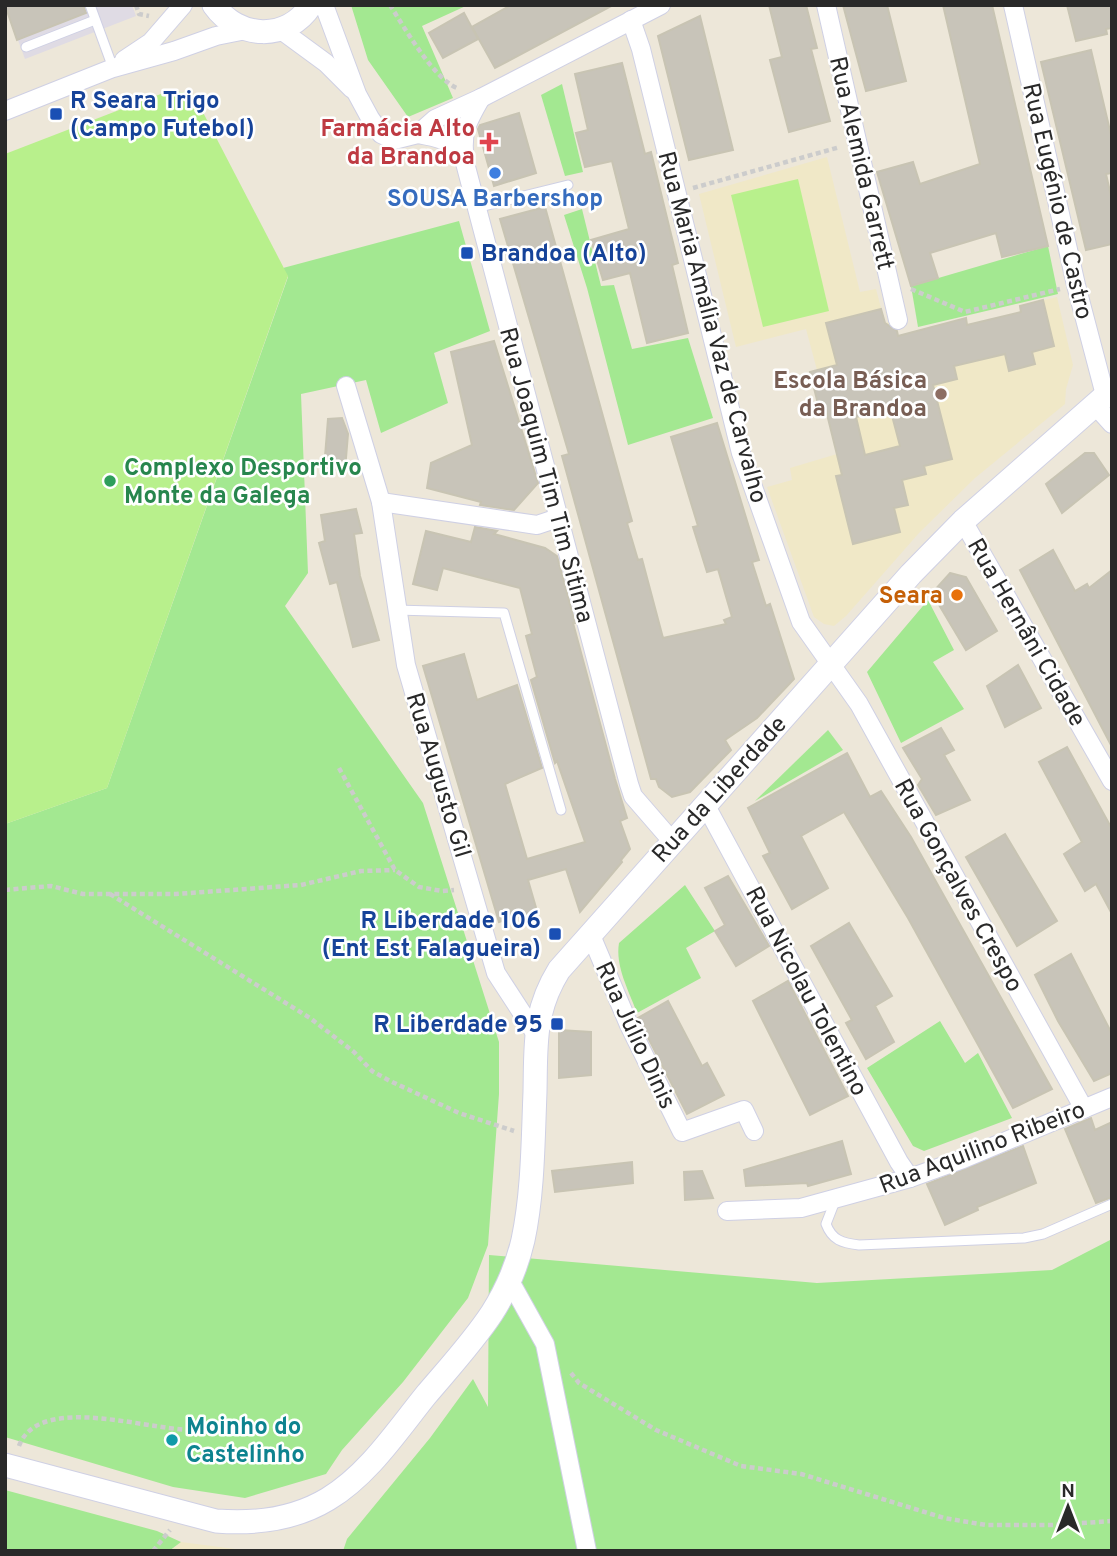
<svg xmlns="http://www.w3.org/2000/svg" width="1117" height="1556" font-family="Overpass,sans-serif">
<rect width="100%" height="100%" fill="#ede7d9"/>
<path fill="#dfdbe4" d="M5 5H132L136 16 25 59Z"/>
<g fill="#f0e8c7">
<path d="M827 157 860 292 876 289 885 323 895 321 899 340 920 335 919 330 966 318 968 325 1021 312 1020 306 1057 297 1073 365 1066 389 1065 404 975 478 919 533 846 616 834 626 824 624 814 617 767 487 792 480 790 468 837 454 824 403 818 404 810 372 817 370 806 329 736 347 699 194Z"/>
<path d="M181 1542 251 1551H170Z"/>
</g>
<g fill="#a3e891">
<path d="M351 5H468L422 26 453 98 408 117 368 60Z"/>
<path d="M562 84 583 172 565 176 541 95Z"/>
<path d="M582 209 601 286 614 285 632 349 688 338 713 418 628 445 587 288 564 215Z"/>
<path d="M459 221 490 331 434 353 448 403 381 433 366 380 301 394 308 573 285 606 423 803 499 1042V1094L488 1245 468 1298 403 1382 342 1450 326 1474 245 1498 173 1487 5 1437V824L107 788 288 277 283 268Z"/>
<path d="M1048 246 1058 294 918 327 911 286Z"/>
<path d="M928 600 954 650 933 662 964 709 901 743 867 672Z"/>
<path d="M828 730 843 750 755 801Z"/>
<path d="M685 885 715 931 686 948 701 978 637 1013C629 991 615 966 619 943Z"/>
<path d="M940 1021 965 1063 978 1053 1012 1118 924 1151 913 1146 867 1068Z"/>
<path d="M1112 1239V1551H343L347 1539 430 1438 473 1379 488 1407 489 1255 817 1283 1052 1270Z"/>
<path d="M5 1490 157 1531 181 1542 169 1551H5Z"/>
</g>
<g fill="#b8f08c">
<path d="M171 90 194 95 288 276 107 788 5 824V154Z"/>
<path d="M798 179 829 311 763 327 731 195Z"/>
</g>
<g fill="#c8c4b9" stroke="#c8c4b3" stroke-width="2" fill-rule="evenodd">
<path d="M5 5H83L86 13 17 40Z"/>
<path d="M511 5H613L495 68 472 27Z"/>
<path d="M769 5H806L817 48 811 49 830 121 789 132 770 60 782 57Z"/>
<path d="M843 5H887L906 81 866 91Z"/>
<path d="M943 5H992L1048 246 1002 257 996 233 930 253 938 278 911 286 877 172 913 162 920 184 980 164Z"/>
<path d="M1067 5H1112V28L1106 29 1107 34 1076 41Z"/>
<path d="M464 13 478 39 443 58 429 33Z"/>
<path d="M700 16 733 150 689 160 658 36Z"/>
<path d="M1091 50 1112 139V173L1106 174 1112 200V244L1086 250 1041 62Z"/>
<path d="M622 63 645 154 651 152 678 263 672 265 688 333 647 343 630 273 603 280 591 240 629 229 612 161 585 167 576 133 588 130 575 74Z"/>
<path d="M519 113 536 173 494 186 478 129 480 125Z"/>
<path d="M545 207 632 521 627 523 638 560 642 559 663 638 726 624 724 620 732 617 718 569 707 572 693 527 698 526 671 437 717 423 759 560 752 562 766 606 770 604 794 679 757 718 725 740 731 750 690 792 672 797 659 787 656 779H651L562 456 569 454 500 219Z"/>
<path d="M1043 300 1054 346 1032 352 1035 364 1009 371 1005 354 954 366 957 379 933 385 952 459 924 466 926 474 902 480 908 505 894 508 900 532 853 544 836 476 842 475 824 402 818 404 810 372 837 365 826 323 881 309 885 323 897 331 898 336 966 318 967 325 1021 312 1020 306ZM890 408 900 446 865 455 856 417Z"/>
<path d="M494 341 538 483 514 510 480 505 481 502 427 488 431 463 472 445 451 352Z"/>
<path d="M342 418 348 434 345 470 324 469 328 419Z"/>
<path d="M1085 453H1094L1109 475 1062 513 1046 484Z"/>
<path d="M356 509 362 533 354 534 360 576 379 640 353 647 337 582 330 584 319 543 325 541 321 515Z"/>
<path d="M475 527 497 531 494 534 545 548 557 556 575 623H573L615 779 627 818 620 821 630 849 621 860 622 862 580 912 566 869 528 880 537 911 499 922 423 666 464 654 477 700 517 685 542 768 505 784 527 859 585 842 557 761 555 763 531 680 537 677 526 636 532 634 520 588 443 568 437 590 413 584 426 531 471 542Z"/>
<path d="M1053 550 1075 591 1087 584 1089 588 1112 570V747L1020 570Z"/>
<path d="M950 573 966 577 997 631 966 650 932 593Z"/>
<path d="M1018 665 1041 708 1005 727 987 686Z"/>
<path d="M941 728 954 750 944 755 970 800 936 815 918 785 922 779 903 748Z"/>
<path d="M1067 747 1112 829V914L1096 884 1085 891 1064 854 1082 842 1039 762Z"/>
<path d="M847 753 870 797 881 791 911 837 1052 1089 1013 1108 908 918 844 812 801 836 828 888 792 909 763 856 770 853 748 808Z"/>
<path d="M1005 834 1057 921 1017 946 966 857Z"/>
<path d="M728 876 769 946 736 966 715 931 725 925 705 888Z"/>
<path d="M849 923 892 996 875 1006 894 1042 866 1059 846 1023 852 1020 811 946Z"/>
<path d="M1071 954 1112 1034V1073L1094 1081 1058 1021 1035 975Z"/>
<path d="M788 981 848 1096 810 1115 753 1001Z"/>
<path d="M668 1001 702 1066 707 1063 724 1095 687 1114 638 1018Z"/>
<path d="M559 1030 591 1032V1075L559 1078Z"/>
<path d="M1091 1118 1095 1130 1112 1122V1197L1096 1203 1065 1129Z"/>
<path d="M842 1141 851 1174 808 1186 807 1183 746 1186 744 1170Z"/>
<path d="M1023 1146 1036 1183 977 1207 978 1210 945 1225 927 1184Z"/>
<path d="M632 1162 633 1183 555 1192 552 1171Z"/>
<path d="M702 1171 713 1198 685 1200 684 1172Z"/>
</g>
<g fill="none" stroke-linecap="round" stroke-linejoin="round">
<g stroke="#cfd0e4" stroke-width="11">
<g id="service">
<path d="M90 5 113 68"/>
<path d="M26 47 95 20"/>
<path d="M476 208 568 185"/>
<path d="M396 610 504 613 561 810"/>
<path d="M835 1201 826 1224C832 1240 842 1243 859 1245L1024 1238 1043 1234 1112 1204"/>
</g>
</g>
<g stroke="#cfd0e4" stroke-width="20">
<g id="minor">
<path d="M324 5 357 94 370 118 381 134 394 140 418 134 435 119 481 98 661 5"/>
<path d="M826 5 898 320"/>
<path d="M1013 5 1076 285 1105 395"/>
<path d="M631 20 641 49 741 453 801 622 859 704 1084 1109"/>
<path d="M281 30 326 63 352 89"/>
<path d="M124 60 151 42 183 5"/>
<path d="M481 98C466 124 461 132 465 163L629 784 633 796 672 841"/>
<path d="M5 111 113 68 174 51 216 36 246 30"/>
<path d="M418 134C442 139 450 138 463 160"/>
<path d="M346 386 381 502 406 665 496 973 537 1036"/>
<path d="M1094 404 1112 424"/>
<path d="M381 502 537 525 558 518"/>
<path d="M963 521 1112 781"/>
<path d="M705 804 899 1162 910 1178"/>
<path d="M590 933 629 1025 682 1132 744 1110 754 1131"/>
<path d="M727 1211 801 1208 910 1178 963 1159 1112 1097"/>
<path d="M510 1281 545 1344 587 1551"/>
</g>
</g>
<g stroke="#cfd0e4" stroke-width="25">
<g id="tertiary">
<path d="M214 5C238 39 287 42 311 5"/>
<path d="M5 1465 216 1521C254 1524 295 1519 328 1499 368 1475 397 1431 426 1395 448 1369 473 1342 492 1313 506 1291 517 1266 523 1240 533 1193 533 1141 535 1092 536 1045 533 1012 559 970L911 574 963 521 1112 390"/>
</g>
</g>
<g stroke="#ccc" stroke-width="4.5" stroke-dasharray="5 3.5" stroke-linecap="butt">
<path d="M136 5 139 14 149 16"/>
<path d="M390 5C404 27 434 79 457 88"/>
<path d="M693 188 840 147"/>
<path d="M911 289 965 312 1060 289"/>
<path d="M339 768 395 870 419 887 442 891 454 890"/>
<path d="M5 890 51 886 83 894H176L301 885 361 871 395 870"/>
<path d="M110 894 310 1018 354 1052 372 1071 390 1081 459 1113 514 1131"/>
<path d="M571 1373 579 1383 656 1430 741 1466 801 1474 944 1518 986 1525H1055L1112 1521"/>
<path d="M19 1446C40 1390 157 1434 202 1430 209 1429 216 1426 223 1423"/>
<path d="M153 1551 170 1530"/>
</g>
<use href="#service" stroke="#fff" stroke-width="9"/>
<use href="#minor" stroke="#fff" stroke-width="18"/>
<use href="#tertiary" stroke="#fff" stroke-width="23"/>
</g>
<g fill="#1a4fb4" stroke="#fff" stroke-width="2.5">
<rect x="49" y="107" width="14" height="14" rx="3.5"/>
<rect x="460" y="246" width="14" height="14" rx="3.5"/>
<rect x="548" y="927" width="14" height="14" rx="3.5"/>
<rect x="550" y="1017" width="14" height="14" rx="3.5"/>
</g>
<path fill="#e0444e" stroke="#fff" stroke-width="2.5" d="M485.5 131.5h7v7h7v7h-7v7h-7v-7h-7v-7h7z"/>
<circle fill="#3f7fe0" stroke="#fff" stroke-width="2.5" cx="495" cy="173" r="7"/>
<circle fill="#8d6e63" stroke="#fff" stroke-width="2.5" cx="941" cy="394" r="7"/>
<circle fill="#2e9e5b" stroke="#fff" stroke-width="2.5" cx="110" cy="481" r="7"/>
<circle fill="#e8710a" stroke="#fff" stroke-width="2.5" cx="957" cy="595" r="7"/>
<circle fill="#0f9aa8" stroke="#fff" stroke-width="2.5" cx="172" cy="1440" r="7"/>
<g text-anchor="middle" stroke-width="5" stroke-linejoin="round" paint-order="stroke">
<g font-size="24" font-weight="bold" fill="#164399" stroke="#fff" text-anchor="start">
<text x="70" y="108">R Seara Trigo<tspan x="70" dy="28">(Campo Futebol)</tspan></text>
<text x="481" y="261">Brandoa (Alto)</text>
<text x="541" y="928" text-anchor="end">R Liberdade 106<tspan x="541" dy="28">(Ent Est Falagueira)</tspan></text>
<text x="543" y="1032" text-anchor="end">R Liberdade 95</text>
</g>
<g font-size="24" font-weight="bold" fill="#be3a42" stroke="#fff" text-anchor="end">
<text x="475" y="136">Farmácia Alto<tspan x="475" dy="28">da Brandoa</tspan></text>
</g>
<g font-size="24" fill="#292929" stroke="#fff">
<text transform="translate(862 163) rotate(77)" y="8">Rua Alemida Garrett</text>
<text transform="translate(1058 201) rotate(77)" y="8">Rua Eugénio de Castro</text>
<text transform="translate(713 327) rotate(75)" y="8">Rua Maria Amália Vaz de Carvalho</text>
<text transform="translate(547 475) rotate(75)" y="8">Rua Joaquim Tim Tim Sitima</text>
<text transform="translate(1027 632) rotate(60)" y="8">Rua Hernâni Cidade</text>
<text transform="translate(439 775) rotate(73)" y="8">Rua Augusto Gil</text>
<text transform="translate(719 789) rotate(-48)" y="8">Rua da Liberdade</text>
<text transform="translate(959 885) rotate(61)" y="8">Rua Gonçalves Crespo</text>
<text transform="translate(807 991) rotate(62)" y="8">Rua Nicolau Tolentino</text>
<text transform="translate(636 1035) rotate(65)" y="8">Rua Júlio Dinis</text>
<text transform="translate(982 1147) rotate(-21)" y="8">Rua Aquilino Ribeiro</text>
</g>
<g font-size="24" font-weight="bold" fill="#366cbe" stroke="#fff">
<text x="495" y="206">SOUSA Barbershop</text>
</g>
<g font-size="24" font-weight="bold" fill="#785e54" stroke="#fff" text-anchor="end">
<text x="927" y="388">Escola Básica<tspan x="927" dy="28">da Brandoa</tspan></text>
</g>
<g font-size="24" font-weight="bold" fill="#27864d" stroke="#fff" text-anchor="start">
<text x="124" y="475">Complexo Desportivo<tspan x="124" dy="28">Monte da Galega</tspan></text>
</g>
<g font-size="24" font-weight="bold" fill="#c56008" stroke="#fff" text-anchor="end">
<text x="943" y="603">Seara</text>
</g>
<g font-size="24" font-weight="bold" fill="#0d838f" stroke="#fff" text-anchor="start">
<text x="186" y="1434">Moinho do<tspan x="186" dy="28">Castelinho</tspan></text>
</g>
</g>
<rect width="1117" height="1556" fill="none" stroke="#292929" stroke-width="14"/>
<g transform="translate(1068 1507)" stroke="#ffffff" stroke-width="5" paint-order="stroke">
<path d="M0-5L12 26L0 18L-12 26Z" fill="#292929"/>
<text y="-10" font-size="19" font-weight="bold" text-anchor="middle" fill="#292929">N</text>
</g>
</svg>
